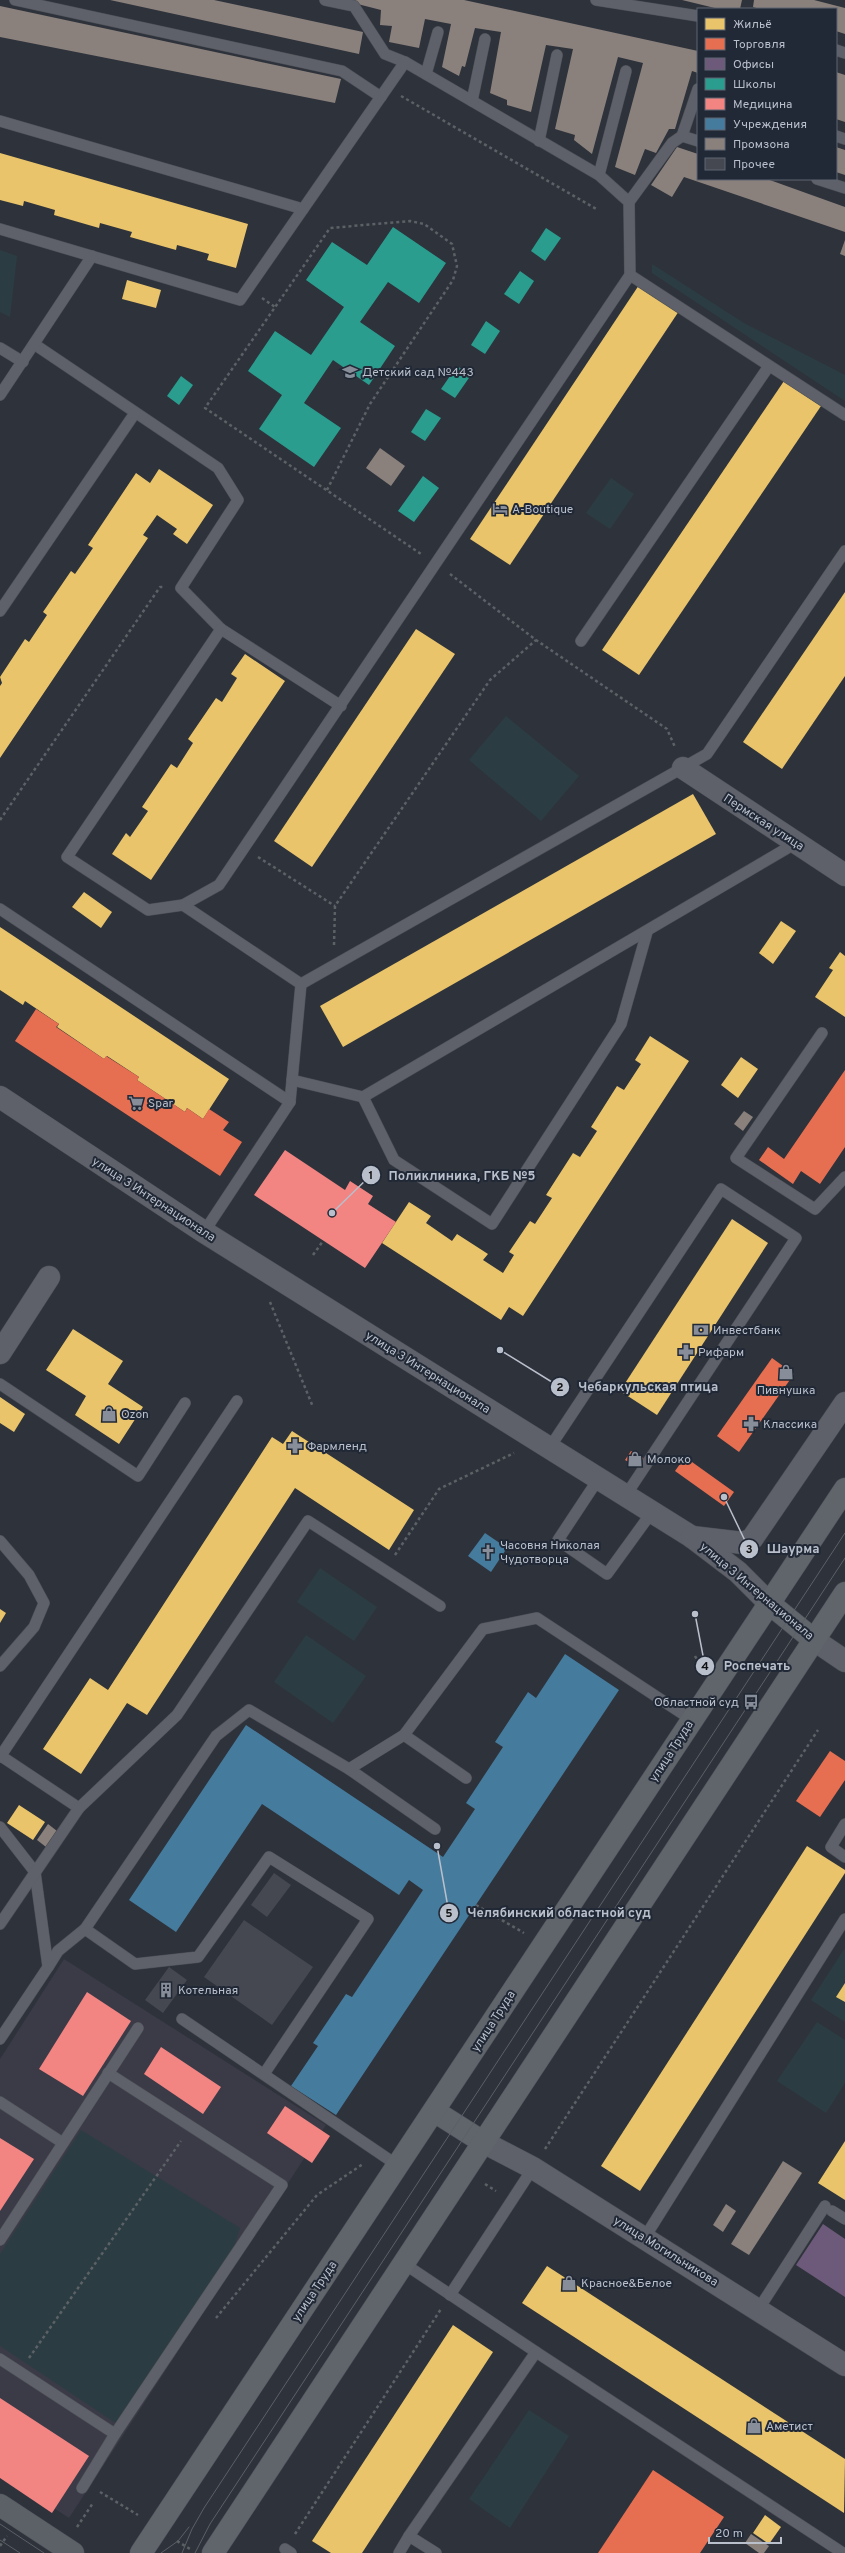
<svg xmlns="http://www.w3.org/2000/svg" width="845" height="2553" font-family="Overpass,sans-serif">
<rect width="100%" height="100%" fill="#2e323b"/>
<path fill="#3b3a47" d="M64 1959 326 2125 69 2518 0 2473V2059Z"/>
<g fill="#2b3d42">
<path d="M0 250 17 256 10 317 0 312Z"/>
<path d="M652 264 744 323 845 375V401L652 273Z"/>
<path d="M611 478 634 494 610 529 586 513Z"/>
<path d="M506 716 579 776 541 821 469 760Z"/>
<path d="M320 1568 377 1607 354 1641 297 1602Z"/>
<path d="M306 1635 366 1676 333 1723 274 1682Z"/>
<path d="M845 1948V2022L811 2000Z"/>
<path d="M817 2022 845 2040V2083L826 2113 777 2081Z"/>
<path d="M81 2130 240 2228 231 2257 120 2422H114L0 2346V2254Z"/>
<path d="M529 2410 569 2436 510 2528 469 2499Z"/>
</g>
<g fill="#e9c46a">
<path d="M0 153 248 224 236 268 207 260 209 254 177 245 176 250 130 237 132 232 100 223 99 228 54 215 55 210 24 201 23 206 0 200Z"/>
<path d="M127 280 161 290 156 308 122 299Z"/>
<path d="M639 285 679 311 510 565 470 539Z"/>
<path d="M784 381 821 406 639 675 602 650Z"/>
<path d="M159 469 213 505 187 544 173 534 177 529 157 515 143 535 148 538 0 758V686L2 683 0 677 25 639 29 642 47 615 43 612 71 571 75 574 93 548 88 545 136 473 150 483Z"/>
<path d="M845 592V676L782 769 743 742Z"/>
<path d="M416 629 455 654 312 867 274 841Z"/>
<path d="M245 654 285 681 151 880 112 854 126 833 130 837 148 811 142 807 171 764 177 768 193 743 188 739 216 698 222 702 237 678 231 674Z"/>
<path d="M693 794 716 834 343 1047 320 1006Z"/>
<path d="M84 892 112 912 101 928 72 907Z"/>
<path d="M781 921 796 931 773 964 759 953Z"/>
<path d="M0 927 229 1079 203 1119 187 1108 185 1112 137 1080 139 1077 107 1056 104 1059 57 1027 59 1024 25 1001 23 1005 0 990Z"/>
<path d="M840 952 845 956V1017L815 997 833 970 829 968Z"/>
<path d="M650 1036 689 1061 523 1316 509 1307 501 1320 382 1243 409 1202 431 1216 426 1223 452 1241 457 1234 488 1254 483 1260 503 1273 514 1255 509 1252 530 1221 535 1224 552 1198 546 1195 573 1153 580 1157 597 1131 591 1127 617 1086 624 1090 641 1064 635 1060Z"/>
<path d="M741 1057 758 1069 738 1098 721 1085Z"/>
<path d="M732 1219 768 1243 657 1415 620 1391Z"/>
<path d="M73 1329 123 1361 108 1384 143 1407 119 1444 75 1415 86 1396 46 1370Z"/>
<path d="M0 1397 25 1414 14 1432 0 1423Z"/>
<path d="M292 1431 414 1510 389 1550 295 1488 147 1715 127 1703 81 1774 43 1749 90 1678 108 1690 272 1437 283 1444Z"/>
<path d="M0 1609 6 1613 0 1623Z"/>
<path d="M19 1805 45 1822 33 1840 7 1823Z"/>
<path d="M807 1846 845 1870V1873L640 2191 601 2166Z"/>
<path d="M845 1983V2002L836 1997Z"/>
<path d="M845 2141V2200L818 2183Z"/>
<path d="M547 2266 845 2459 844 2513 522 2303Z"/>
<path d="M453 2325 493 2352 362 2553H331L312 2541Z"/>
<path d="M765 2515 781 2527 769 2544 753 2533Z"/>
</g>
<g fill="#e76f51">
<path d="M36 1009 59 1024 56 1027 104 1059 106 1056 139 1077 137 1080 185 1112 187 1108 203 1119 209 1109 229 1122 223 1130 242 1142 220 1176 15 1041Z"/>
<path d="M845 1070V1147L820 1184 801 1171 793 1184 759 1160 768 1147 784 1159Z"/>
<path d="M772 1358 794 1374 739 1452 717 1436Z"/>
<path d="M631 1451 645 1459 639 1468 625 1460Z"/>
<path d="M685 1457 734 1492 724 1506 675 1471Z"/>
<path d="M830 1751 845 1761V1780L820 1817 796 1801Z"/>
<path d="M653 2470 724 2517 700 2553H598Z"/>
</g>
<path fill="#6d597a" d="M823 2224 845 2239V2297L796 2265Z"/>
<g fill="#2a9d8f">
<path d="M393 227 446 263 419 303 388 282 360 322 395 346 369 385 333 360 304 403 341 428 314 467 259 429 282 395 248 371 275 331 311 355 344 307 306 280 332 242 367 265Z"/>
<path d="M546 228 561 238 545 261 531 251Z"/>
<path d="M520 271 534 281 519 304 504 294Z"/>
<path d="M486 321 500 331 485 354 471 345Z"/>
<path d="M457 366 471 375 455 398 441 389Z"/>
<path d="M181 376 193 385 179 405 167 396Z"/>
<path d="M426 409 441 418 425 441 411 432Z"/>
<path d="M423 476 439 488 414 522 398 511Z"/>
</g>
<g fill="#f28482">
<path d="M285 1150 345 1190 350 1181 373 1196 368 1204 396 1222 365 1268 254 1195Z"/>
<path d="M87 1992 131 2021 83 2096 39 2069Z"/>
<path d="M161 2047 221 2087 203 2114 144 2074Z"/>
<path d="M285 2106 330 2136 312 2163 267 2133Z"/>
<path d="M0 2138 34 2159 0 2211Z"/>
<path d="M0 2398 89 2456 52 2513 0 2478Z"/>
</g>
<g fill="#457b9d">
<path d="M485 1533 507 1548 491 1572 468 1556Z"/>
<path d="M565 1654 619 1690 336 2115 291 2086 318 2046 313 2043 346 1994 352 1997 423 1890 409 1880 399 1895 262 1804 176 1932 129 1900 246 1725 443 1857 475 1809 466 1803 503 1747 495 1742 528 1692 536 1698Z"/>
</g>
<g fill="#8a817c">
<path d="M110 0H214L363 32 359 54Z"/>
<path d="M342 0H464L698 51V73L692 71 675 129H669L656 153 645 149 635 175 615 167 643 63 618 57 592 154 574 140 575 135 555 129 573 49 546 45 531 112 507 105V100L490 93 501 32 475 28 465 67 462 66 459 76 442 67 451 24 425 19 419 48 389 42 392 26 380 25 381 10Z"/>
<path d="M682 0H742L740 9H719Z"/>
<path d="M754 0H814L845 8V34L836 31V9H760L753 7Z"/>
<path d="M0 6 341 79 335 103 0 37Z"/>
<path d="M836 72 845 75V122L836 119Z"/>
<path d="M677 147 698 154V179H767L845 207V232L684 177 672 197 651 185Z"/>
<path d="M836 147 845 150V175L836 172Z"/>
<path d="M845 240V256L840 254Z"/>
<path d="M380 448 405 466 391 486 366 468Z"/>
<path d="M744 1111 753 1117 743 1131 734 1124Z"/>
<path d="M48 1824 57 1831 46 1847 37 1840Z"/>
<path d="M783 2161 802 2173 749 2255 731 2244Z"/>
<path d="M726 2204 736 2211 723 2232 713 2225Z"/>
<path d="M751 2534 769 2546 764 2553H759L745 2543Z"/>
</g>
<g fill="#454850">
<path d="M274 1873 291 1885 267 1917 251 1905Z"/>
<path d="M244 1920 313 1967 272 2025 204 1977Z"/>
<path d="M169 1967 187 1980 163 2013 145 2000Z"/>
</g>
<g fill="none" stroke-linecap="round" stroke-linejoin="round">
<g stroke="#4a4d54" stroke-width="12">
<g id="lane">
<path d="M15 0 342 71 381 97"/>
<path d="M325 0 354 6 385 54 405 62 599 175 629 202"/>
<path d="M596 0 698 16"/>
<path d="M836 50 845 53"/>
<path d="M426 74 438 32"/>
<path d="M472 101 485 39"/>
<path d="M0 121 303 209"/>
<path d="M682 136 698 141"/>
<path d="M836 136 845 139"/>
<path d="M539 141 557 55"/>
<path d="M599 175 626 71"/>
<path d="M817 179 845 188"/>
<path d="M0 229 240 300 405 62"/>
<path d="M630 275 629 202 672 143 682 136 698 89"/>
<path d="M34 344 218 468 238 500 181 588 221 629 341 706"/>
<path d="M0 348 23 362"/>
<path d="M0 395 92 256"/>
<path d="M0 611 135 413"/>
<path d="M221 629 67 857 148 910 183 905 219 885 630 275 845 415"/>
<path d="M581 641 769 366"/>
<path d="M183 905 301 984 290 1102 204 1232"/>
<path d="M0 909 290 1102"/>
<path d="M301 984 707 754 845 551"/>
<path d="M822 1033 736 1158 815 1209 845 1177"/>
<path d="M292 1080 363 1097 796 843"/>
<path d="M363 1097 394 1160 492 1224 621 1024 647 932"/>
<path d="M0 1384 138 1476 185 1403"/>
<path d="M550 1447 721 1189 796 1238 626 1495"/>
<path d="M599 1478 558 1540 607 1574 652 1512"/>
<path d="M0 1541 29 1575 44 1603 34 1627 0 1666"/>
<path d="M404 1735 466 1778"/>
<path d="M1 1756 79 1808"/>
<path d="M0 1757 237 1401"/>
<path d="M349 1769 435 1829"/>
<path d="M845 1824 831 1847 845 1857"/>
<path d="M0 1827 35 1872 48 1967 0 2039"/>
<path d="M0 1924 79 1808 177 1715 308 1521 440 1606"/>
<path d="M48 1967 58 1951 85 1929"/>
<path d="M182 2019 397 2165"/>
<path d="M108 2073 282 2185 115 2434"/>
<path d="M264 2074 368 1919 269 1857 198 1957 135 1964 85 1929 216 1736 249 1710 349 1769 404 1735 483 1629 537 1618 692 1720"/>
<path d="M0 2102 63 2143"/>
<path d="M832 2211 845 2219"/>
<path d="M645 2237 845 1919"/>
<path d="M0 2240 138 2028"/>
<path d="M403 2263 536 2352"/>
<path d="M450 2295 533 2168"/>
<path d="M758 2310 825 2206"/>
<path d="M0 2359 115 2434 82 2488"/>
<path d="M285 2549 291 2553"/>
<path d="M399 2553 409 2536"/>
<path d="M436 2553 409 2536 536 2352 843 2553"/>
</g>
</g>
<g stroke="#4a4d54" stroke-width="23">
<g id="street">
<path d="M683 768 845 875"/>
<path d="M0 1097 204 1232 692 1537 738 1572 770 1604"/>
<path d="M0 1353 49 1277"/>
<path d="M692 1537 743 1543 752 1539 845 1403"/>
<path d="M814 1640 845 1661"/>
<path d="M483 2142 533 2168 845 2365"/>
</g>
</g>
<g stroke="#4a4d54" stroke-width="23">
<path id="secondary" d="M0 2505 73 2553"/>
</g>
<g stroke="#4c4f58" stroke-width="23">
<g id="primary">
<path d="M770 1604 814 1640"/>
<path d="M434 2111 483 2142"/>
<path d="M141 2553 845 1489"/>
<path d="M213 2553 845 1593"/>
</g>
</g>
<g stroke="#5c6166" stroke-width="2.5" stroke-dasharray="3 3" stroke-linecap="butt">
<path d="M401 96 598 210"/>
<path d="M262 298 275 307"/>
<path d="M327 490 370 404 453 280 457 266 452 244 424 224 410 221 330 228 205 408 421 554"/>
<path d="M450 574 536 640 667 729 675 747"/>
<path d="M0 820 160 587H165"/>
<path d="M258 857 335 906"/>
<path d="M334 945 335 906 490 680 536 640"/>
<path d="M313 1255 323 1241"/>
<path d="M270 1302 313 1407"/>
<path d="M395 1555 439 1489 514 1453"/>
<path d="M695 1656 700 1665"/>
<path d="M476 1905 524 1933"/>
<path d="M545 2149 818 1730"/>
<path d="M485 2184 496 2191"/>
<path d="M216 2318 317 2195 363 2164"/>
<path d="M29 2358 181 2141"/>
<path d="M100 2492 138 2515"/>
<path d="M77 2527 93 2503"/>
<path d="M295 2534 441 2309"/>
<path d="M177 2541 190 2549"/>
<path d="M0 2546 7 2536"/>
</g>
<use href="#lane" stroke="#5e6169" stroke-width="11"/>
<use href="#street" stroke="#5e6169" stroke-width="22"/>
<use href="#secondary" stroke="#5c6067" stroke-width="22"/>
<use href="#primary" stroke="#60646b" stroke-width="22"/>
<g stroke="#5c6066" stroke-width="1">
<path d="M0 2524 44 2553"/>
<path d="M0 2540 20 2553"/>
<path d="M161 2553 178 2541 189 2527"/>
<path d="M182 2553 192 2529 204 2508 845 1533"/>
<path d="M195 2553 210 2524 845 1558"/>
</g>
</g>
<defs>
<g id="school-bare" transform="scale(1.2)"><path d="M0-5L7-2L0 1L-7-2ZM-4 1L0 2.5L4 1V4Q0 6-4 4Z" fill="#888e99" stroke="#212836" stroke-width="2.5" paint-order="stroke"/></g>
<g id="hotel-bare" transform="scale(1.2)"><path d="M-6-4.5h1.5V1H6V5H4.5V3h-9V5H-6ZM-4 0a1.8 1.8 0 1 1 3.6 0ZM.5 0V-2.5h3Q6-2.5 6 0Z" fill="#888e99" stroke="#212836" stroke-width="2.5" paint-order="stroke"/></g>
<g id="supermarket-bare" transform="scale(1.2)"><path d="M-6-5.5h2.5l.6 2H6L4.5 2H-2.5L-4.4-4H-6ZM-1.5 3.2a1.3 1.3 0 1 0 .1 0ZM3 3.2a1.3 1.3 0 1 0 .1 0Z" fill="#888e99" stroke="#212836" stroke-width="2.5" paint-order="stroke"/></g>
<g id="bank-bare" transform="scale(1.2)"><path d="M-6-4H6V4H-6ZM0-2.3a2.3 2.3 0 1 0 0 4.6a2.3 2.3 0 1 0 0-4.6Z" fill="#888e99" stroke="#212836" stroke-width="2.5" paint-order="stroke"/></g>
<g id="pharmacy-bare" transform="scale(1.2)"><path d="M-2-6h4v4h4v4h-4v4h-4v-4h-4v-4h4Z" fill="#888e99" stroke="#212836" stroke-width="2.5" paint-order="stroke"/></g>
<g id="shop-bare" transform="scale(1.2)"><path d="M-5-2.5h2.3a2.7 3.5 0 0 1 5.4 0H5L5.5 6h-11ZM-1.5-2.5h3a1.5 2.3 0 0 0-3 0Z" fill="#888e99" stroke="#212836" stroke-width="2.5" paint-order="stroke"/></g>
<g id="church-bare" transform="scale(1.2)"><path d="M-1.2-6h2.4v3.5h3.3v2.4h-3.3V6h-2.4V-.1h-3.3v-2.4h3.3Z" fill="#888e99" stroke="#212836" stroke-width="2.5" paint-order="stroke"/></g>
<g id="bus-bare" transform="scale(1.2)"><path d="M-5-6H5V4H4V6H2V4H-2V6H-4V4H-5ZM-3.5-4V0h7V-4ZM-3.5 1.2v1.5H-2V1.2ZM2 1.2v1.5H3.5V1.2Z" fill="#888e99" stroke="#212836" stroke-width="2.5" paint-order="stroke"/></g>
<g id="building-bare" transform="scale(1.2)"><path d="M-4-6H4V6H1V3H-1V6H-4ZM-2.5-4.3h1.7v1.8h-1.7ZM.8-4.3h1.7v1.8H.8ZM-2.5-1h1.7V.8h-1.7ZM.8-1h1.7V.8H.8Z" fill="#888e99" stroke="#212836" stroke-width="2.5" paint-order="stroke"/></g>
</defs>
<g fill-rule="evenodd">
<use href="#school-bare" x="350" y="372"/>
<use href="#hotel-bare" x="500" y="509"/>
<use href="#supermarket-bare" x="136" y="1103"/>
<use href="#bank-bare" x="701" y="1330"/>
<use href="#pharmacy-bare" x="686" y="1352"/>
<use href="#shop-bare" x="786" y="1372"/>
<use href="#shop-bare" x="109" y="1414"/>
<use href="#pharmacy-bare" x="751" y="1424"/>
<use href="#pharmacy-bare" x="295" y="1446"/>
<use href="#shop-bare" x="635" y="1459"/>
<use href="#church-bare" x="488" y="1552"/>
<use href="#bus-bare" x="751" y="1702"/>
<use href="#building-bare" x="166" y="1990"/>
<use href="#shop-bare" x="569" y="2283"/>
<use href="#shop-bare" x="754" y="2426"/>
</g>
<g text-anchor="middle" stroke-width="4" stroke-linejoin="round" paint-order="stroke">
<g font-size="12" fill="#b9bfcb" stroke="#212836" text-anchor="start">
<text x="362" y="376">Детский сад №443</text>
<text x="512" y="513">A-Boutique</text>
<text x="148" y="1107">Spar</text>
<text x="713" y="1334">Инвестбанк</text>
<text x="698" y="1356">Рифарм</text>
<text x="786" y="1394" text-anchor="middle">Пивнушка</text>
<text x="121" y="1418">Ozon</text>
<text x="763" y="1428">Классика</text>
<text x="307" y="1450">Фармленд</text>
<text x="647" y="1463">Молоко</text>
<text x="500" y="1549">Часовня Николая<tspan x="500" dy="14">Чудотворца</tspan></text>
<text x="739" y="1706" text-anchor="end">Областной суд</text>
<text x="178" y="1994">Котельная</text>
<text x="581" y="2287">Красное&amp;Белое</text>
<text x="766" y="2430">Аметист</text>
</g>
<g font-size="12" fill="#b9bfcb" stroke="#212836">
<text transform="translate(764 822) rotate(33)" y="4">Пермская улица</text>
<text transform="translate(154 1199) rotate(33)" y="4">улица 3 Интернационала</text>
<text transform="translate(428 1372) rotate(32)" y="4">улица 3 Интернационала</text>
<text transform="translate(757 1591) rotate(40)" y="4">улица 3 Интернационала</text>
<text transform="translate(671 1751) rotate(-57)" y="4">улица Труда</text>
<text transform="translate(493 2021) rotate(-57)" y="4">улица Труда</text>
<text transform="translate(666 2251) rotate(32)" y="4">улица Могильникова</text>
<text transform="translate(314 2291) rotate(-56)" y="4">улица Труда</text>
</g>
</g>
<path fill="none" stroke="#b9bfcb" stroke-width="1.5" d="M332 1213L371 1175M500 1350L560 1387M724 1497L749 1549M695 1614L705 1666M437 1846L449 1913"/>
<g fill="#b9bfcb" stroke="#212836" stroke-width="1.5">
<circle cx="332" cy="1213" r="4"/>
<circle cx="500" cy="1350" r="4"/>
<circle cx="724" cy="1497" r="4"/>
<circle cx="695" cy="1614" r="4"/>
<circle cx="437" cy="1846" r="4"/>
<circle cx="371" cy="1175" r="10"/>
<circle cx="560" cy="1387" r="10"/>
<circle cx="749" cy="1549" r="10"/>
<circle cx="705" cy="1666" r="10"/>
<circle cx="449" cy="1913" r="10"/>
</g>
<g font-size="12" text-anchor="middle" font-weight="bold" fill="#111">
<text x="371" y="1179">1</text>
<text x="560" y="1391">2</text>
<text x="749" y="1553">3</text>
<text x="705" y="1670">4</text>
<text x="449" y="1917">5</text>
</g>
<g font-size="13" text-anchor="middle" font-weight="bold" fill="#b9bfcb" stroke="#212836" stroke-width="4" stroke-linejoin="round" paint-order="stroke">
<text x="462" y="1180">Поликлиника, ГКБ №5</text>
<text x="648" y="1391">Чебаркульская птица</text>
<text x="793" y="1553">Шаурма</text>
<text x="757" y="1670">Роспечать</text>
<text x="559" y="1917">Челябинский областной суд</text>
</g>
<rect x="697" y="8" width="140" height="172" fill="#212836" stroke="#5e6472"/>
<rect x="705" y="18" width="20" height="12" fill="#e9c46a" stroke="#5e6472"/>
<text x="733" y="28" font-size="12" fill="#b9bfcb">Жильё</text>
<rect x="705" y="38" width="20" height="12" fill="#e76f51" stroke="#5e6472"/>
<text x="733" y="48" font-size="12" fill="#b9bfcb">Торговля</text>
<rect x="705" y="58" width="20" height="12" fill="#6d597a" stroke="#5e6472"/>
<text x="733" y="68" font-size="12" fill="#b9bfcb">Офисы</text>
<rect x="705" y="78" width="20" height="12" fill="#2a9d8f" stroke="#5e6472"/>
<text x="733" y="88" font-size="12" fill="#b9bfcb">Школы</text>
<rect x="705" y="98" width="20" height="12" fill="#f28482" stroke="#5e6472"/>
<text x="733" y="108" font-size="12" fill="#b9bfcb">Медицина</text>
<rect x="705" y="118" width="20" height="12" fill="#457b9d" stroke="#5e6472"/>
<text x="733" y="128" font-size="12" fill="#b9bfcb">Учреждения</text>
<rect x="705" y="138" width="20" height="12" fill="#8a817c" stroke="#5e6472"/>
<text x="733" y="148" font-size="12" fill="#b9bfcb">Промзона</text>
<rect x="705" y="158" width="20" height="12" fill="#454850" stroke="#5e6472"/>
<text x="733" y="168" font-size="12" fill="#b9bfcb">Прочее</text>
<path d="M709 2537v6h72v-6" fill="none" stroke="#b9bfcb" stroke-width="2"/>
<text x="715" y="2537" font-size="12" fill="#b9bfcb" stroke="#212836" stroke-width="3" paint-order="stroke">20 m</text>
</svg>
